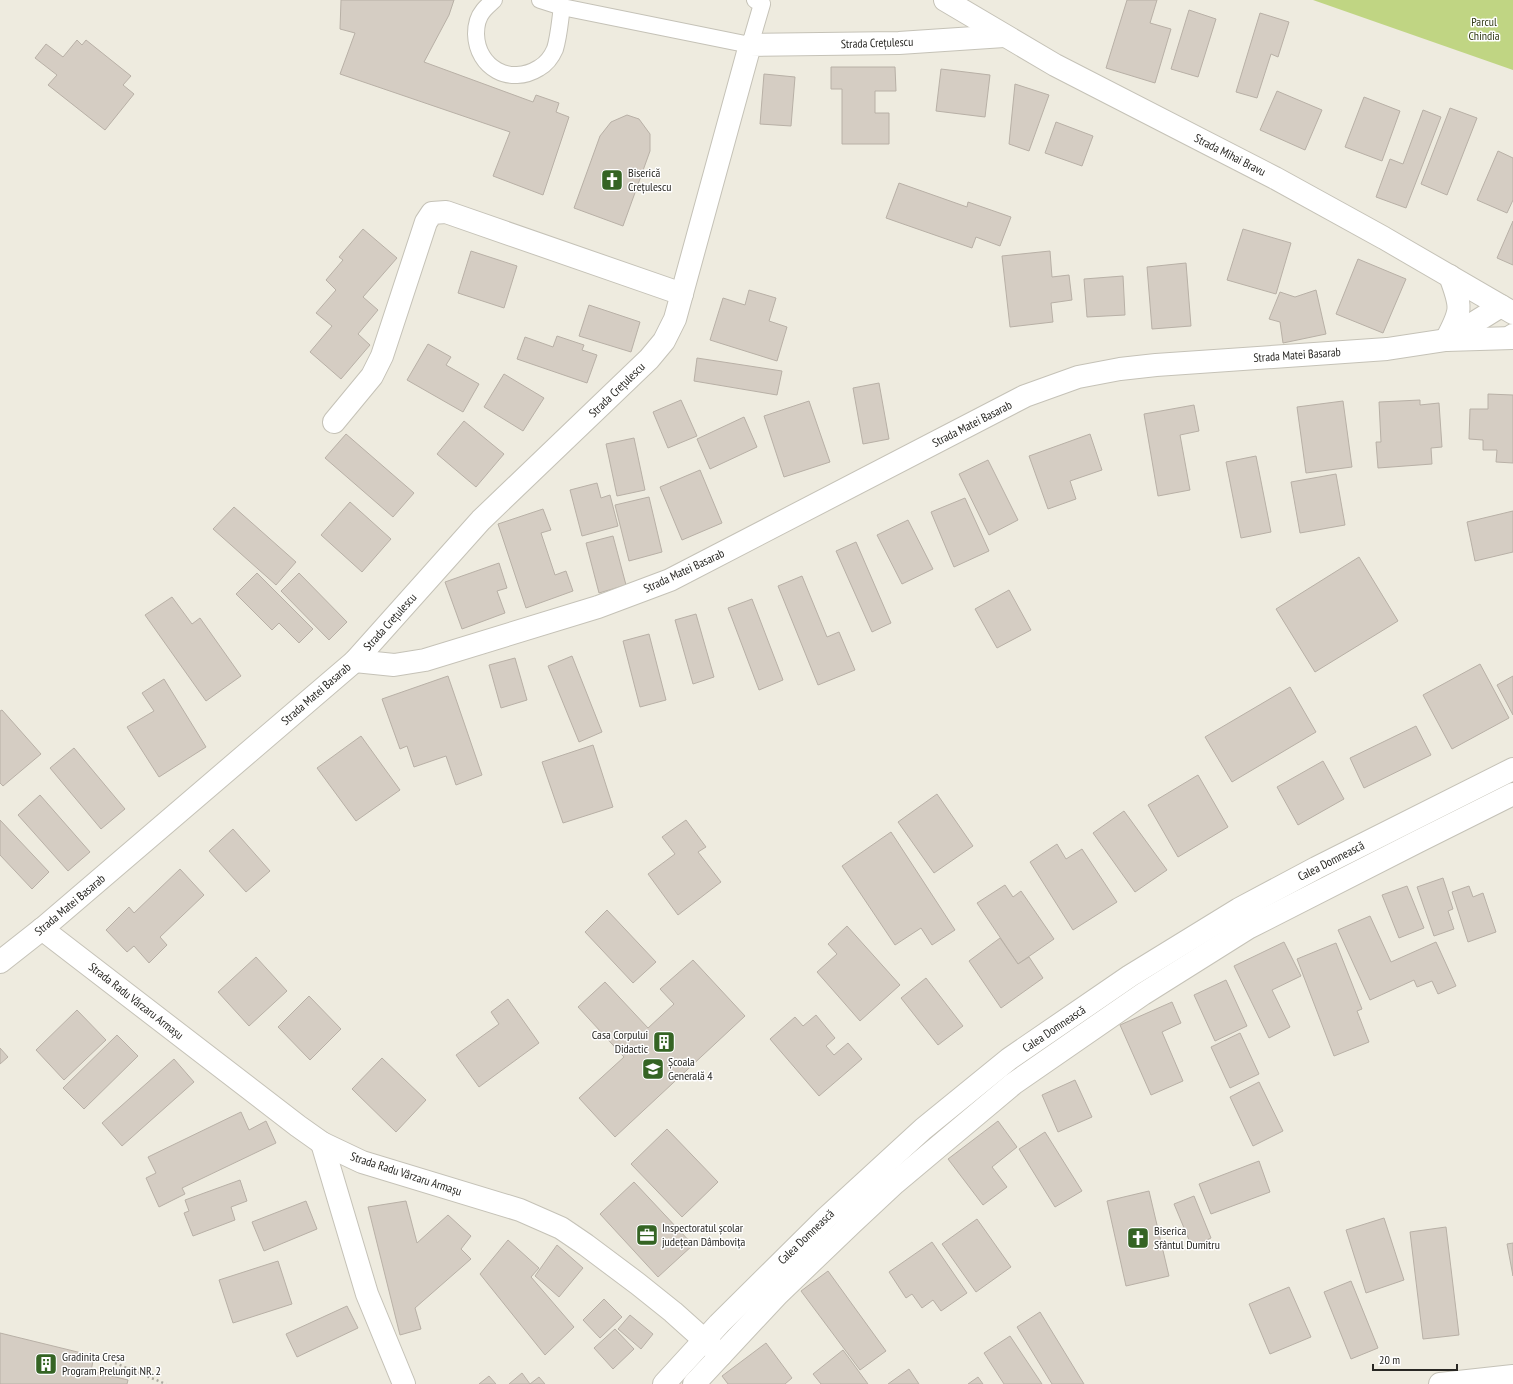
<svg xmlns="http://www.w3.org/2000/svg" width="1513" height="1384" font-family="'PT Sans Narrow',sans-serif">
<rect width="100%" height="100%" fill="#eeebdf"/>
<path fill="#c0d583" d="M1313 0H1513V70Z"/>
<g fill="#d5cdc3" stroke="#b8b0a6">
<path d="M341 0H454L449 15 424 62 533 102 536 95 559 103 556 112 569 117 543 195 493 176 510 132 340 74 355 33 340 29Z"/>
<path d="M1127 0H1157L1150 23 1171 29 1155 83 1106 68Z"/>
<path d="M1189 10 1216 19 1198 77 1171 69Z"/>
<path d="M1260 13 1289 22 1278 57 1271 54 1257 98 1236 92Z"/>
<path d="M77 40 82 45 86 40 131 76 123 85 134 94 105 130 48 85 57 75 35 58 46 44 63 57Z"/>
<path d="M831 67H895L896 91H875V113H889V144H842V89H831Z"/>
<path d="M941 69 990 75 985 117 936 111Z"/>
<path d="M764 74 795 77 791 126 760 124Z"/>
<path d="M1015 84 1049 95 1029 151 1009 144Z"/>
<path d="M1277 91 1322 110 1305 150 1260 130Z"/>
<path d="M1364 97 1400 111 1382 161 1345 147Z"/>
<path d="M1450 108 1477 118 1447 195 1421 184Z"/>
<path d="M1423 110 1441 117 1406 208 1376 197 1390 159 1403 164Z"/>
<path d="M627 115 639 119 650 134V151L623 226 574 208 600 136 611 122Z"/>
<path d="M1056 122 1093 136 1082 166 1045 153Z"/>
<path d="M1498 151 1513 158V200L1507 213 1477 200Z"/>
<path d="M899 183 967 207 968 202 1011 217 1000 246 976 237 972 248 886 218Z"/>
<path d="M1513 221V265L1497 258Z"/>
<path d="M363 229 397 258 363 297 378 310 358 334 370 345 341 379 310 352 332 326 316 313 336 290 326 280 343 260 339 257Z"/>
<path d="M1243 229 1291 243 1276 294 1227 280Z"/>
<path d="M471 251 517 266 504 308 458 293Z"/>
<path d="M1050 251 1052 277 1069 275 1072 300 1051 303 1053 322 1010 327 1002 256Z"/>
<path d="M1358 259 1406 279 1383 333 1336 314Z"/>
<path d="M1186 263 1191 326 1152 329 1147 267Z"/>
<path d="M1123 276 1125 315 1087 317 1084 279Z"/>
<path d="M749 290 776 298 769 321 787 327 777 361 710 340 723 298 745 305Z"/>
<path d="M1316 290 1326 334 1283 343 1280 322 1269 319 1280 292 1295 297Z"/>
<path d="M589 305 640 322 631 352 579 336Z"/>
<path d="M557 336 584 345 582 350 597 355 587 383 517 359 525 337 553 347Z"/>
<path d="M428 344 451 357 446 365 479 384 463 412 407 380Z"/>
<path d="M697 358 782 371 777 395 694 381Z"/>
<path d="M504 374 544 398 523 431 484 407Z"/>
<path d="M879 383 889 439 863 444 853 388Z"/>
<path d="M1488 394 1513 395V463L1496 462 1497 450H1483V440L1469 439 1470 409H1488Z"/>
<path d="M681 400 697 436 668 448 653 412Z"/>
<path d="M1420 400V405L1439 403 1442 447 1431 448 1432 464 1378 468 1376 442H1381L1379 402Z"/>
<path d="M809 401 830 462 784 477 764 416Z"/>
<path d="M1343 401 1352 467 1306 473 1297 407Z"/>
<path d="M1194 405 1199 431 1180 435 1190 490 1158 496 1144 414Z"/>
<path d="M744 417 757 447 710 469 697 439Z"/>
<path d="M464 421 504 454 476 487 437 454Z"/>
<path d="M346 434 414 493 393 517 325 458Z"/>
<path d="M1090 434 1102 470 1070 481 1076 499 1048 509 1029 456Z"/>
<path d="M634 438 645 490 617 496 606 444Z"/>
<path d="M1256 456 1271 532 1241 538 1226 462Z"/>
<path d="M988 460 1018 520 989 535 959 474Z"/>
<path d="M700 470 722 523 682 540 660 487Z"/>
<path d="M1336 474 1345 525 1300 533 1291 482Z"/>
<path d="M597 483 601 498 610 495 618 526 582 536 570 490Z"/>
<path d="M649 497 662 552 629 561 615 505Z"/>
<path d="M965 498 989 551 954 567 931 512Z"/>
<path d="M350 502 391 539 362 572 321 535Z"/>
<path d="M234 507 296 562 276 585 213 529Z"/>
<path d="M543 509 551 530 541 533 555 575 566 571 573 591 526 608 498 524Z"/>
<path d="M1513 511V552L1475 561 1467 522Z"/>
<path d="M908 520 933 569 902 584 877 535Z"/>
<path d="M613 536 626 585 599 593 586 543Z"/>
<path d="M856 542 891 623 872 632 836 551Z"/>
<path d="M1359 557 1398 621 1315 672 1276 609Z"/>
<path d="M499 563 507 588 497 591 505 613 462 629 445 582Z"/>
<path d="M257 573 313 629 299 643 279 623 272 630 236 594Z"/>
<path d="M299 573 347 622 329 640 281 591Z"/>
<path d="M802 576 827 637 839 632 855 670 818 685 778 586Z"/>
<path d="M1009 590 1031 630 997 648 975 609Z"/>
<path d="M172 597 192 624 200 618 241 676 206 701 145 615Z"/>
<path d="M752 599 783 680 759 690 728 608Z"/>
<path d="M696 614 714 677 693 684 675 620Z"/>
<path d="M649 634 666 700 640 707 623 641Z"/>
<path d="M572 656 602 732 579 742 548 666Z"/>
<path d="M515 658 527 700 501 708 489 665Z"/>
<path d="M1480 664 1509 718 1452 749 1423 695Z"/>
<path d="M448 676 482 775 456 785 446 756 414 767 407 746 400 749 382 699Z"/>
<path d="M1513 676V715L1497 685Z"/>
<path d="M164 679 206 747 159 777 127 727 154 711 142 693Z"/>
<path d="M1290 687 1316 732 1232 782 1205 737Z"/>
<path d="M2 710 41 754 3 786 0 783V711Z"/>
<path d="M1416 726 1431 755 1364 788 1350 758Z"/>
<path d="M361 736 400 790 356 821 317 768Z"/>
<path d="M593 745 613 807 563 823 542 762Z"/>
<path d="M74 748 125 809 101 829 50 768Z"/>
<path d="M1323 761 1344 799 1298 825 1277 787Z"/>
<path d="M1198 775 1228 827 1178 857 1148 805Z"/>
<path d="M937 794 973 846 934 873 898 822Z"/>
<path d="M40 795 90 852 68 871 18 815Z"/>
<path d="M1124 811 1167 870 1135 892 1093 833Z"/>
<path d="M0 820 49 872 32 889 0 855Z"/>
<path d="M686 820 706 847 698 852 721 882 678 915 648 874 675 854 662 837Z"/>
<path d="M233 829 270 871 246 892 209 851Z"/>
<path d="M891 832 955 930 932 945 921 928 895 945 842 866Z"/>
<path d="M1057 844 1066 859 1082 849 1117 902 1073 930 1030 862Z"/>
<path d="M180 869 204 895 160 937 167 945 149 963 134 946 127 952 106 930 129 907 134 913Z"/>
<path d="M1443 878 1453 909 1448 911 1454 929 1434 936 1417 887Z"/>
<path d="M1005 885 1013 897 1021 891 1054 939 1018 964 977 903Z"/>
<path d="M1407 886 1424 928 1399 938 1382 895Z"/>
<path d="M1469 886 1473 897 1483 893 1496 932 1468 942 1452 892Z"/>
<path d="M607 910 656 962 633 983 585 932Z"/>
<path d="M1370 916 1391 962 1436 942 1456 986 1438 994 1432 981 1417 987 1414 980 1370 1000 1338 930Z"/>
<path d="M847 926 900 985 860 1021 817 972 837 954 828 944Z"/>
<path d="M1000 938 1018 964 1029 957 1043 978 1001 1008 969 961Z"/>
<path d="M1284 942 1301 976 1272 990 1290 1027 1269 1038 1234 966Z"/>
<path d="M1336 943 1362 1009 1357 1011 1369 1042 1334 1056 1297 959Z"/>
<path d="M256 957 287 991 249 1026 218 992Z"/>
<path d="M693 960 745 1016 615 1137 579 1098 624 1057 578 1007 605 982 648 1028 674 1004 660 989Z"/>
<path d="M926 978 963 1026 938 1045 901 998Z"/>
<path d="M1226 980 1247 1026 1215 1041 1194 995Z"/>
<path d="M309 996 341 1029 310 1060 278 1027Z"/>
<path d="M508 999 539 1043 479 1087 456 1055 499 1024 491 1012Z"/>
<path d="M1172 1002 1181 1023 1162 1032 1183 1081 1151 1095 1120 1025Z"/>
<path d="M77 1010 106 1040 64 1080 36 1050Z"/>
<path d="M816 1015 835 1038 826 1046 834 1055 848 1043 862 1059 819 1096 770 1039 795 1017 803 1026Z"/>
<path d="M1240 1033 1259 1074 1230 1088 1211 1047Z"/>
<path d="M117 1035 138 1056 84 1109 63 1088Z"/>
<path d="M0 1048 8 1057 0 1064Z"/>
<path d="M382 1058 426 1100 396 1132 352 1089Z"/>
<path d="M174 1059 194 1082 122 1146 102 1123Z"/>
<path d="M1075 1080 1092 1117 1058 1132 1042 1095Z"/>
<path d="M1259 1082 1283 1131 1253 1146 1230 1097Z"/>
<path d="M241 1112 249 1130 266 1121 276 1143 182 1188 185 1194 159 1207 146 1178 156 1173 148 1157Z"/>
<path d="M998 1121 1017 1147 992 1167 1007 1187 983 1205 948 1159Z"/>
<path d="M667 1129 718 1182 682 1217 631 1164Z"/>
<path d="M1045 1132 1082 1191 1055 1207 1019 1149Z"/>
<path d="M1259 1161 1270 1192 1211 1214 1199 1184Z"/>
<path d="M240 1180 247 1201 231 1207 235 1220 193 1236 184 1213 189 1211 185 1200Z"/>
<path d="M634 1182 693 1245 658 1277 600 1214Z"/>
<path d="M1149 1191 1169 1276 1126 1286 1107 1201Z"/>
<path d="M1194 1196 1211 1238 1192 1247 1174 1204Z"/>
<path d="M306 1201 317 1229 264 1251 252 1222Z"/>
<path d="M406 1201 417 1243 448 1215 471 1236 461 1249 471 1259 415 1308 421 1329 400 1335 368 1207Z"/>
<path d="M1384 1218 1404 1280 1366 1293 1346 1230Z"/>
<path d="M977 1219 1011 1267 976 1292 942 1244Z"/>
<path d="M1446 1227 1459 1335 1423 1339 1410 1232Z"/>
<path d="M508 1240 539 1268 531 1277 574 1327 545 1355 480 1274Z"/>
<path d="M932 1242 967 1293 941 1311 933 1300 922 1308 912 1294 906 1298 889 1272Z"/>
<path d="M1513 1243V1276L1507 1244Z"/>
<path d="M557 1245 583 1268 559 1297 535 1276Z"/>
<path d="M278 1261 292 1304 233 1323 219 1280Z"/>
<path d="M828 1271 886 1351 860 1370 801 1291Z"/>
<path d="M1351 1281 1378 1348 1351 1359 1324 1292Z"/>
<path d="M1289 1287 1311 1337 1270 1354 1249 1304Z"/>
<path d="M604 1299 622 1317 600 1338 583 1320Z"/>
<path d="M347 1306 358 1328 297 1357 286 1334Z"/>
<path d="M1040 1312 1084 1384H1052L1017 1327Z"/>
<path d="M630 1315 653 1334 641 1349 618 1329Z"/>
<path d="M615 1329 634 1349 613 1369 594 1348Z"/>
<path d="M0 1333 94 1356 91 1371 128 1380 127 1384H0Z"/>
<path d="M1010 1336 1042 1384H1004L984 1353Z"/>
<path d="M766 1343 792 1378 785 1384H728L722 1376Z"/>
<path d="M843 1350 868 1384H821L813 1374Z"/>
<path d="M909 1369 919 1384H888Z"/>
<path d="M522 1373 530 1384 539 1377 545 1384H509Z"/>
<path d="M489 1376 496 1384H479Z"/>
<path d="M978 1377 983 1384H968Z"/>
</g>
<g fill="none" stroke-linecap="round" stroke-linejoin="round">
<g stroke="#c5c2b7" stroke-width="18">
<g id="service">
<path d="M494 0C491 3 486 7 483 11 478 17 476 26 476 34 477 68 510 86 539 68 546 64 552 56 555 49 559 36 560 20 562 7"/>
<path d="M540 0 562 7 750 45 762 4 755 0"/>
</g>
</g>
<g stroke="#c5c2b7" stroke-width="24">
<g id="minor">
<path d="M1448 339 1501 306"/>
<path d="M334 422 372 376 382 356 426 222 432 213 446 212 682 294"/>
<path d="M355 661 394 665 425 660 598 607 670 580 1025 396 1078 377 1120 369 1156 365 1387 349 1446 340 1513 338"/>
<path d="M42 929 298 1126 322 1143 362 1162 520 1210 561 1228 586 1245 638 1284 673 1312 721 1355"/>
<path d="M0 962 42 929 355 661 481 520 649 359 664 341 675 319 750 45 899 43 1004 36"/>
<path d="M322 1143 367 1294 404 1384"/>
<path d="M1440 1384 1513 1376"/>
</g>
</g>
<g stroke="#c5c2b7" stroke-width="24">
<g id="secondary">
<path d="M664 1384 719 1324 826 1218 923 1129 1009 1059 1130 976 1239 909 1316 868 1513 769"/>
<path d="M694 1384 778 1294 852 1223 895 1183 1013 1084 1143 994 1248 928 1417 842 1513 794"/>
</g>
</g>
<g stroke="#c5c2b7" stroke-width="24">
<g id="primary">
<path d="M945 0 1055 65 1275 178 1384 238 1513 313"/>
<path d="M1509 338 1513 335"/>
<path d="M1446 340C1462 310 1462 308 1450 276"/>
</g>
</g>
<path stroke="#adaaa1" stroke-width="2.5" stroke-dasharray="2 3" stroke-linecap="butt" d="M115 1363 166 1384"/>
<use href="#service" stroke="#fff" stroke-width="16"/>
<use href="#minor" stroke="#fff" stroke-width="22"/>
<use href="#secondary" stroke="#fff" stroke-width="22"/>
<use href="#primary" stroke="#fff" stroke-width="22"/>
</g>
<defs>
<g id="church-square" transform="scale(1.15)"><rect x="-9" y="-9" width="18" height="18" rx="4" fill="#356424" stroke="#fff"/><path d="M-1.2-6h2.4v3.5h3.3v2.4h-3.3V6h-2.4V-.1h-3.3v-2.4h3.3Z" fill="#fff"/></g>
<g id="building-square" transform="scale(1.15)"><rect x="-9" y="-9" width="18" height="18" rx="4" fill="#356424" stroke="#fff"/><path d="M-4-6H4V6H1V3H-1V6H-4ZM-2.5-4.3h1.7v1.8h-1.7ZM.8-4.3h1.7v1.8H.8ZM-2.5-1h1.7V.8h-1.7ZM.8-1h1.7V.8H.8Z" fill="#fff"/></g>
<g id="school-square" transform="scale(1.15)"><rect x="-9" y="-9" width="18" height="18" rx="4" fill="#356424" stroke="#fff"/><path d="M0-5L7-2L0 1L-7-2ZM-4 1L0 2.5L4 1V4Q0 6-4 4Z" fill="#fff"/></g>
<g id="office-square" transform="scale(1.15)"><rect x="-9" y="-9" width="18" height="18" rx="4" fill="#356424" stroke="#fff"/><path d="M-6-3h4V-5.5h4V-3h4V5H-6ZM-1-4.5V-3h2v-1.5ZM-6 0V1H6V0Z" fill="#fff"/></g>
</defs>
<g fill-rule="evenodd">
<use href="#church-square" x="612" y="180"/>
<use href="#building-square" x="664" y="1042"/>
<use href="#school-square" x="653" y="1069"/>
<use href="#office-square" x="647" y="1235"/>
<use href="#church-square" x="1138" y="1238"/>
<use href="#building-square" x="46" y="1364"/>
</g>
<g text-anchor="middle" stroke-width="3" stroke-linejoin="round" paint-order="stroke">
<g font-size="12" fill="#313915" stroke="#fff">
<text x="1484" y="26">Parcul<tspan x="1484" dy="14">Chindia</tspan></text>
</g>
<g font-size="12" fill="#282723" stroke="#fff">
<text transform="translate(877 43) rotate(-2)" y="4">Strada Crețulescu</text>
<text transform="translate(1230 155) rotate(27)" y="4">Strada Mihai Bravu</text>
<text transform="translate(1297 355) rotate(-4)" y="4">Strada Matei Basarab</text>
<text transform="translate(617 390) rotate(-44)" y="4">Strada Crețulescu</text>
<text transform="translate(972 424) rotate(-27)" y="4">Strada Matei Basarab</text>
<text transform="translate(684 571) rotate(-25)" y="4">Strada Matei Basarab</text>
<text transform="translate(390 622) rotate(-48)" y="4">Strada Crețulescu</text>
<text transform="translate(316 694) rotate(-41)" y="4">Strada Matei Basarab</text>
<text transform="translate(1331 861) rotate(-27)" y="4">Calea Domnească</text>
<text transform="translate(70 905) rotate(-40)" y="4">Strada Matei Basarab</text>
<text transform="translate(136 1001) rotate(38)" y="4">Strada Radu Vârzaru Armașu</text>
<text transform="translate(1054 1029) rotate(-34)" y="4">Calea Domnească</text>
<text transform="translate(406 1174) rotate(18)" y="4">Strada Radu Vârzaru Armașu</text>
<text transform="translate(806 1237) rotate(-44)" y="4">Calea Domnească</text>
</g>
<g font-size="12" fill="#282723" stroke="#fff" text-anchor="start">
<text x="628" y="177">Biserică<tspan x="628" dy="14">Crețulescu</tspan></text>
<text x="648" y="1039" text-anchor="end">Casa Corpului<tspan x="648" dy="14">Didactic</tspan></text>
<text x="668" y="1066">Școala<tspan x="668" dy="14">Generală 4</tspan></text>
<text x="662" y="1232">Inspectoratul școlar<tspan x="662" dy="14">județean Dâmbovița</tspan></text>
<text x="1154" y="1235">Biserica<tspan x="1154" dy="14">Sfântul Dumitru</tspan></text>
<text x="62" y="1361">Gradinita Cresa<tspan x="62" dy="14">Program Prelungit NR. 2</tspan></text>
</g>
</g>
<path d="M1373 1364v6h84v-6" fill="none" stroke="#282723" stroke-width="2"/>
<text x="1379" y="1364" font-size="12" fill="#282723" stroke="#ffffff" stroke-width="3" paint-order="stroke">20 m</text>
</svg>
